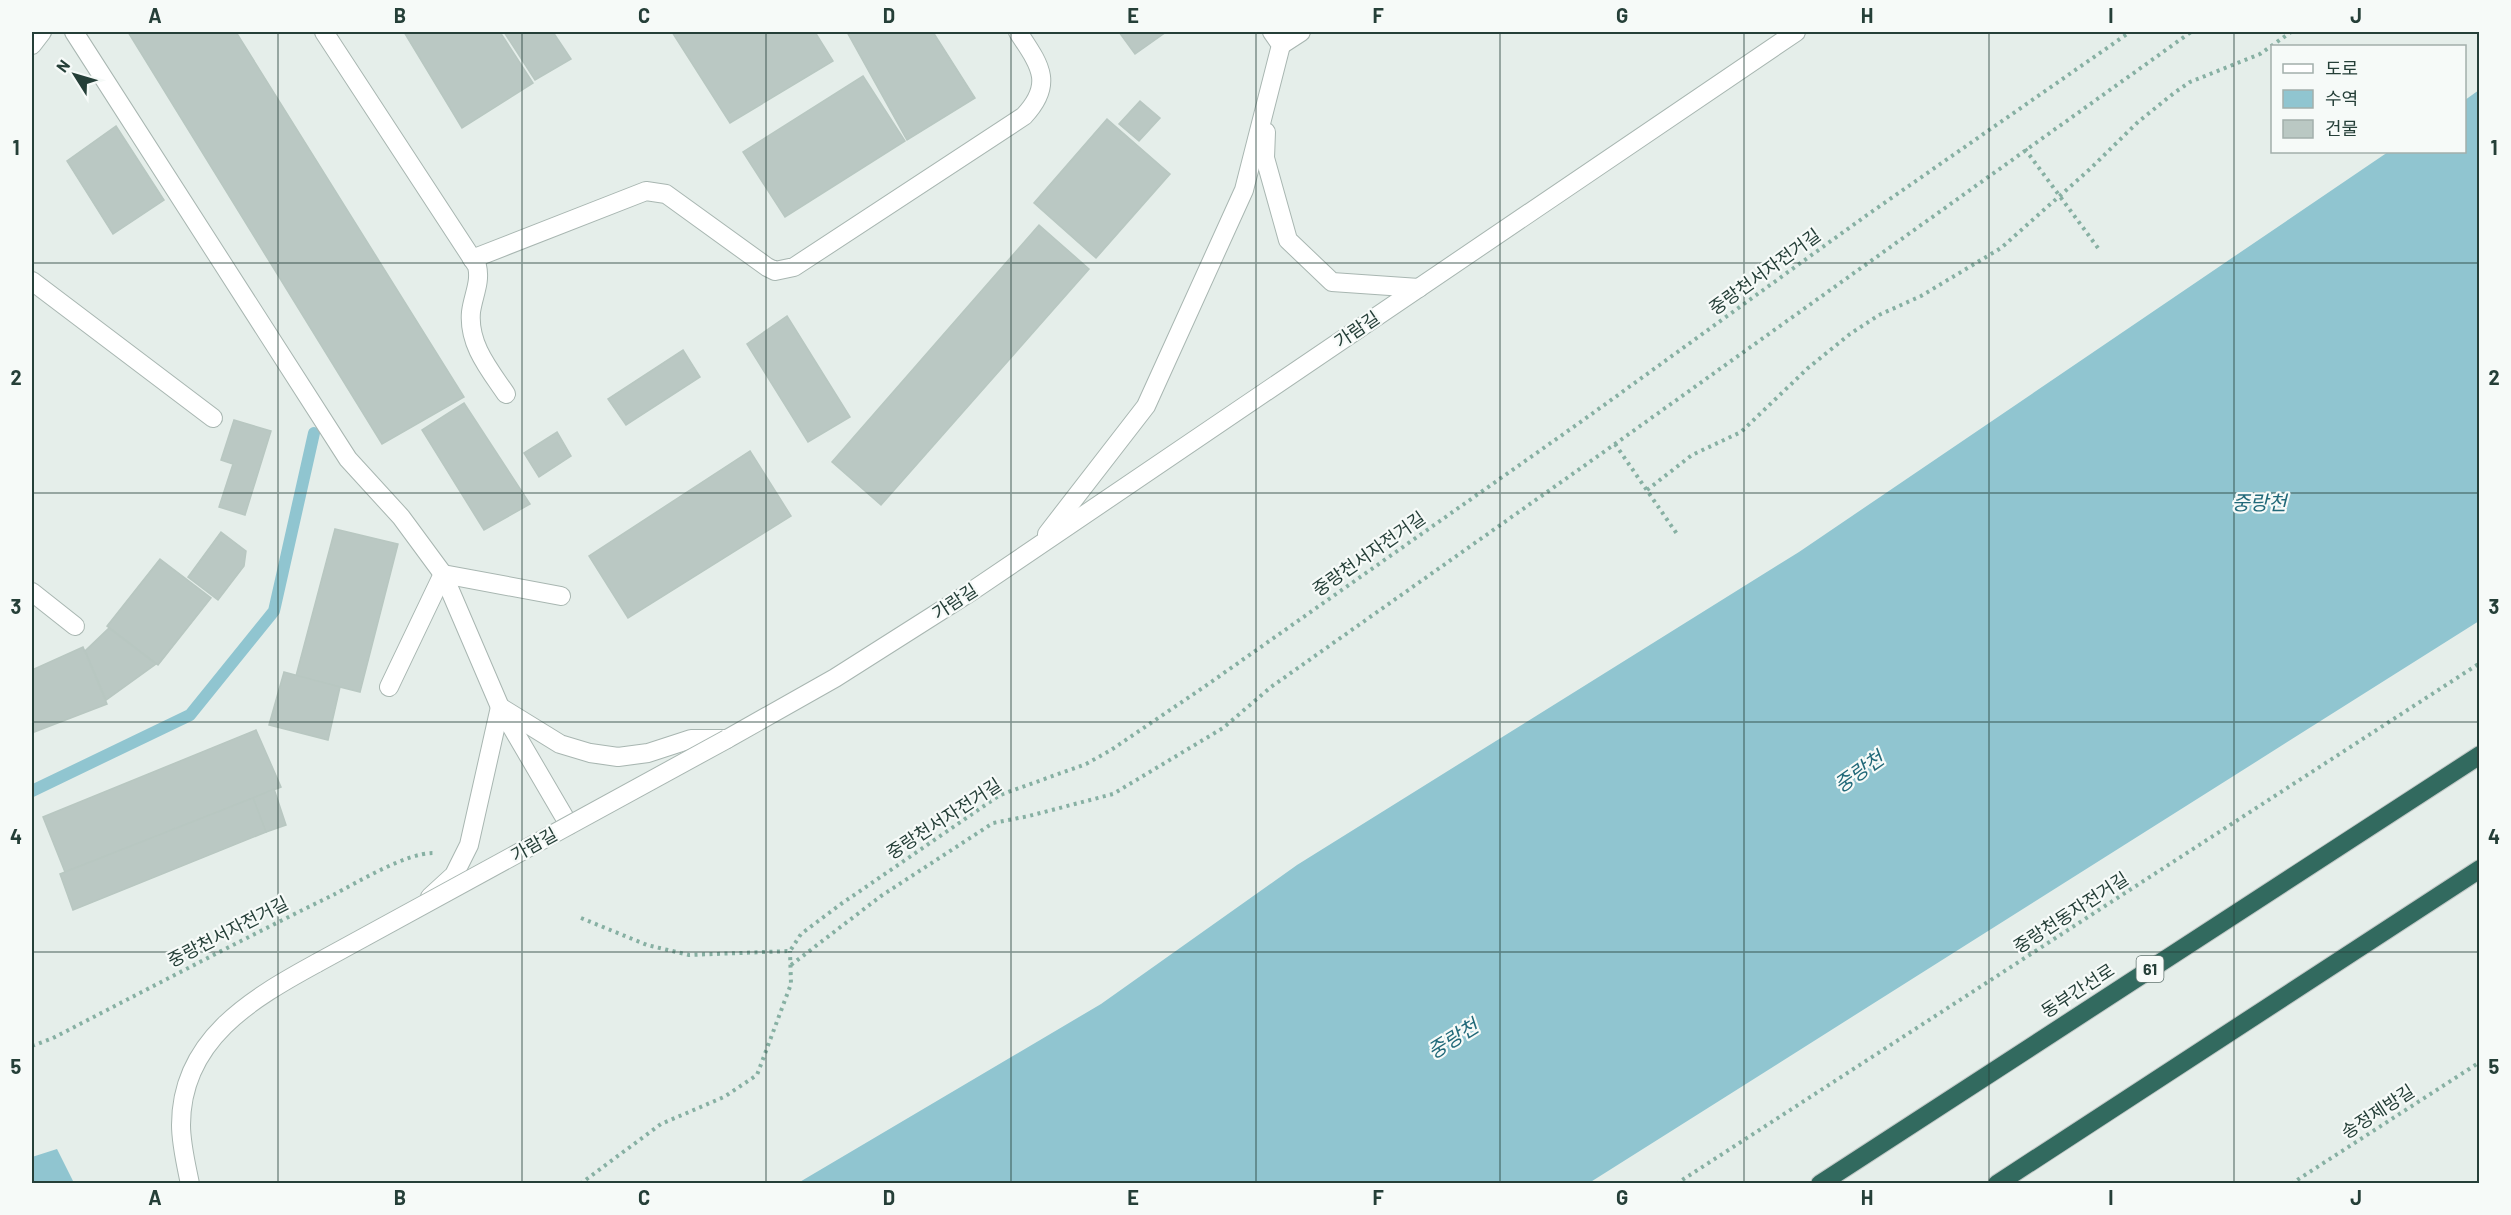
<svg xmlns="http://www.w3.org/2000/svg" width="2511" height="1215" font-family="Barlow,'Noto Sans KR',sans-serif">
<rect width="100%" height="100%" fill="#e5eeea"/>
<g fill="#90c5d0">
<path d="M2479 90V621L1589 1183H798L1101 1004 1297 865 1799 552 2388 152H2464L2465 100Z"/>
<path d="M57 1149 74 1183H32V1157Z"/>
</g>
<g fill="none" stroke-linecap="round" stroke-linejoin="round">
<path stroke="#90c5d0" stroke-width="12" d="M32 791 190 715 274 611 314 433"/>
</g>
<g fill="#bac8c3" stroke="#b8c7c1" stroke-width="1.5">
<path d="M128 32H236L464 397 382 444Z"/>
<path d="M404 32H500L533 83 462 128Z"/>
<path d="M504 32H553L571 59 535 80Z"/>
<path d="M672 32H815L833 61 730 123Z"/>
<path d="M847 32H933L975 98 907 140Z"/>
<path d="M1119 32H1166L1135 54Z"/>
<path d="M863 76 905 141 785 217 743 152Z"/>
<path d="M1140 101 1160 118 1139 141 1119 124Z"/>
<path d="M1107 119 1170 174 1096 258 1034 203Z"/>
<path d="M116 126 164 200 113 234 67 161Z"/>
<path d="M1039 225 1089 269 881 505 832 462Z"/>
<path d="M787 316 850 417 808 442 747 344Z"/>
<path d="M683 350 700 377 626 425 608 399Z"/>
<path d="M464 403 530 504 484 530 422 430Z"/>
<path d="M234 420 271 431 245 515 219 507 233 464 221 460Z"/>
<path d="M557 432 571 456 539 477 524 453Z"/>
<path d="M750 451 791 516 628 618 589 556Z"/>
<path d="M335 529 398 544 360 692 296 676Z"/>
<path d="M221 532 246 551 244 566 218 600 188 577Z"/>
<path d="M160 559 211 598 158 665 107 626Z"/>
<path d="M109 628 156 664 106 700 85 651Z"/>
<path d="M83 647 107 704 32 733V670Z"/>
<path d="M284 672 340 687 328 740 269 725Z"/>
<path d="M256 730 281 787 65 872 43 817Z"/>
<path d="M274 789 286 825 266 832 253 798Z"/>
<path d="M253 798 266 832 73 910 60 874Z"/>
</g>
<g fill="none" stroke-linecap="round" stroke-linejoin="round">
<g stroke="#a8b6b1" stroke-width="20">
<g id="minor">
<path d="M74 32 348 459 401 517 443 574 500 707 569 825"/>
<path d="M324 32 477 266C481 282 473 296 471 312 468 344 489 369 506 394"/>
<path d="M32 45 42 32"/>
<path d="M1281 45 1301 32"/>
<path d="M1266 132 1265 158 1288 240 1332 282 1419 288"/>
<path d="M472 259 646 191 666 194 767 267 775 271 794 267 1024 116C1055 83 1039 64 1018 32"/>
<path d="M32 281 213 418"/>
<path d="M1047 534 1146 406 1244 190 1281 45 1272 32"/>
<path d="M32 592 75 626"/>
<path d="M389 687 443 574 561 596"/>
<path d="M430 897 454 875 469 845 500 707 560 744 590 753 618 757 648 753 691 739H727L835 678 972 591 1796 32"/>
<path d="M190 1184C186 1164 181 1144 181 1125 181 1040 251 999 317 963"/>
</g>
</g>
<g stroke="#c2c9c7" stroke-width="20">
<g id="highway">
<path d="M1820 1184 2480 755"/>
<path d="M1997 1184 2480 869"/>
</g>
</g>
<g stroke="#87b0a3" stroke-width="4" stroke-dasharray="3 4.5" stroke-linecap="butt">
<path d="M2025 149 2098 248"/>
<path d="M1615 444 1677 534"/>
<path d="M1647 490 1692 455 1741 432 1808 368 1850 334 1879 315 1921 296 2001 248 2090 169 2138 122 2174 93 2190 82 2260 54 2291 32"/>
<path d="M581 918 647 945 689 955 790 951 801 934 841 904 1000 795 1086 764 1111 750 1204 687 1582 421 1867 215 2130 32"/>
<path d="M791 965 881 896 993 823 1029 816 1113 794 1223 728 1271 687 1615 444 2191 32"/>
<path d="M32 1046 53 1038C146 990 239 941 333 895 358 882 406 853 433 853"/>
<path d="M580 1184 661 1124 724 1097 757 1075 791 984 790 951"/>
<path d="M1676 1184 2480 663"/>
<path d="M2291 1184 2480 1062"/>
</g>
<use href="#minor" stroke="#fff" stroke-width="18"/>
<use href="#highway" stroke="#326a5f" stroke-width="18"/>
<g stroke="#a8b6b1" stroke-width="20" stroke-linecap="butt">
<path id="minor-bridge" d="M317 963 727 739"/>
</g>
<use href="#minor-bridge" stroke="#fff" stroke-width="18"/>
</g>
<path fill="none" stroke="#253f38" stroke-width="1.5" stroke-opacity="0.55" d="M278 32V1184M522 32V1184M766 32V1184M1011 32V1184M1256 32V1184M1500 32V1184M1744 32V1184M1989 32V1184M2234 32V1184M32 263H2480M32 493H2480M32 722H2480M32 952H2480"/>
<g text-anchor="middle" stroke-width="4.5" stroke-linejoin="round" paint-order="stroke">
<rect fill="#f6faf8" stroke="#647772" stroke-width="1.5" x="2136.5" y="956" width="27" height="26" rx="4.5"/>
<g font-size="16" font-weight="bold" fill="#253f38">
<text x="2150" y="975">61</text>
</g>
<g font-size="18" fill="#253f38" stroke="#f6faf8">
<text transform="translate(1765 272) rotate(-36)" y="6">중랑천서자전거길</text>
<text transform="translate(1357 330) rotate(-34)" y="6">가람길</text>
<text transform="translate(1369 554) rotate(-35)" y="6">중랑천서자전거길</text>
<text transform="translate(955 602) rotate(-33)" y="6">가람길</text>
<text transform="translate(944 819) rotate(-33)" y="6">중랑천서자전거길</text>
<text transform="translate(534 845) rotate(-29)" y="6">가람길</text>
<text transform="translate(2071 913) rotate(-33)" y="6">중랑천동자전거길</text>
<text transform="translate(228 932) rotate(-27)" y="6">중랑천서자전거길</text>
<text transform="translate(2078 991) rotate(-33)" y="6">동부간선로</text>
<text transform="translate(2378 1112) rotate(-33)" y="6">송정제방길</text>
</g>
<g font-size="20" font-style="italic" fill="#216979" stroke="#f6faf8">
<text x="2259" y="510">중랑천</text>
<text transform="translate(1859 772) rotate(-35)" y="7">중랑천</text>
<text transform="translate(1453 1039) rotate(-32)" y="7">중랑천</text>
</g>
</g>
<rect width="2511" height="1215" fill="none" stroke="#f6faf8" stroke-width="66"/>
<rect x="2271" y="45" width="195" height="108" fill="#f6faf8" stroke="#a2afab" stroke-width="1.5"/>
<rect x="2283" y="64" width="30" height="9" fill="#ffffff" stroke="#a2afab" stroke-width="1.5"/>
<text x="2325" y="75" font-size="18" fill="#253f38">도로</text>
<rect x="2283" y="90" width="30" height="18" fill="#90c5d0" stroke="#a2afab" stroke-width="1.5"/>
<text x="2325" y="105" font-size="18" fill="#253f38">수역</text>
<rect x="2283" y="120" width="30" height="18" fill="#bac8c3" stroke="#a2afab" stroke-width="1.5"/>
<text x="2325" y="135" font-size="18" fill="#253f38">건물</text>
<g transform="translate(75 75) rotate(307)" stroke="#f6faf8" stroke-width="4.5" paint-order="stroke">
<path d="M0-4.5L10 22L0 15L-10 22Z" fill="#253f38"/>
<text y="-9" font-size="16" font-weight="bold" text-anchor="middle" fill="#253f38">N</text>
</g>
<rect x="33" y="33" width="2445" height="1149" fill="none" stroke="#253f38" stroke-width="2"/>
<g font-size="20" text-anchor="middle" font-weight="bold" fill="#253f38">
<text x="155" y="23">A</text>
<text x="400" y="23">B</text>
<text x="644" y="23">C</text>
<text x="889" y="23">D</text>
<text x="1133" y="23">E</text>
<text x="1378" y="23">F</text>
<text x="1622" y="23">G</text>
<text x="1867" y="23">H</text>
<text x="2111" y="23">I</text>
<text x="2356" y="23">J</text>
<text x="16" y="155">1</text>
<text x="2494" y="155">1</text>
<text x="16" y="385">2</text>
<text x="2494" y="385">2</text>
<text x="16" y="614">3</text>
<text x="2494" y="614">3</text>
<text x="16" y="844">4</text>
<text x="2494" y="844">4</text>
<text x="16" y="1074">5</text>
<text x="2494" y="1074">5</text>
<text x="155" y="1205">A</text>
<text x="400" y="1205">B</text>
<text x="644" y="1205">C</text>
<text x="889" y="1205">D</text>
<text x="1133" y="1205">E</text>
<text x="1378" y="1205">F</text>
<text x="1622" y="1205">G</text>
<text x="1867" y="1205">H</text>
<text x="2111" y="1205">I</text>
<text x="2356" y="1205">J</text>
</g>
</svg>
